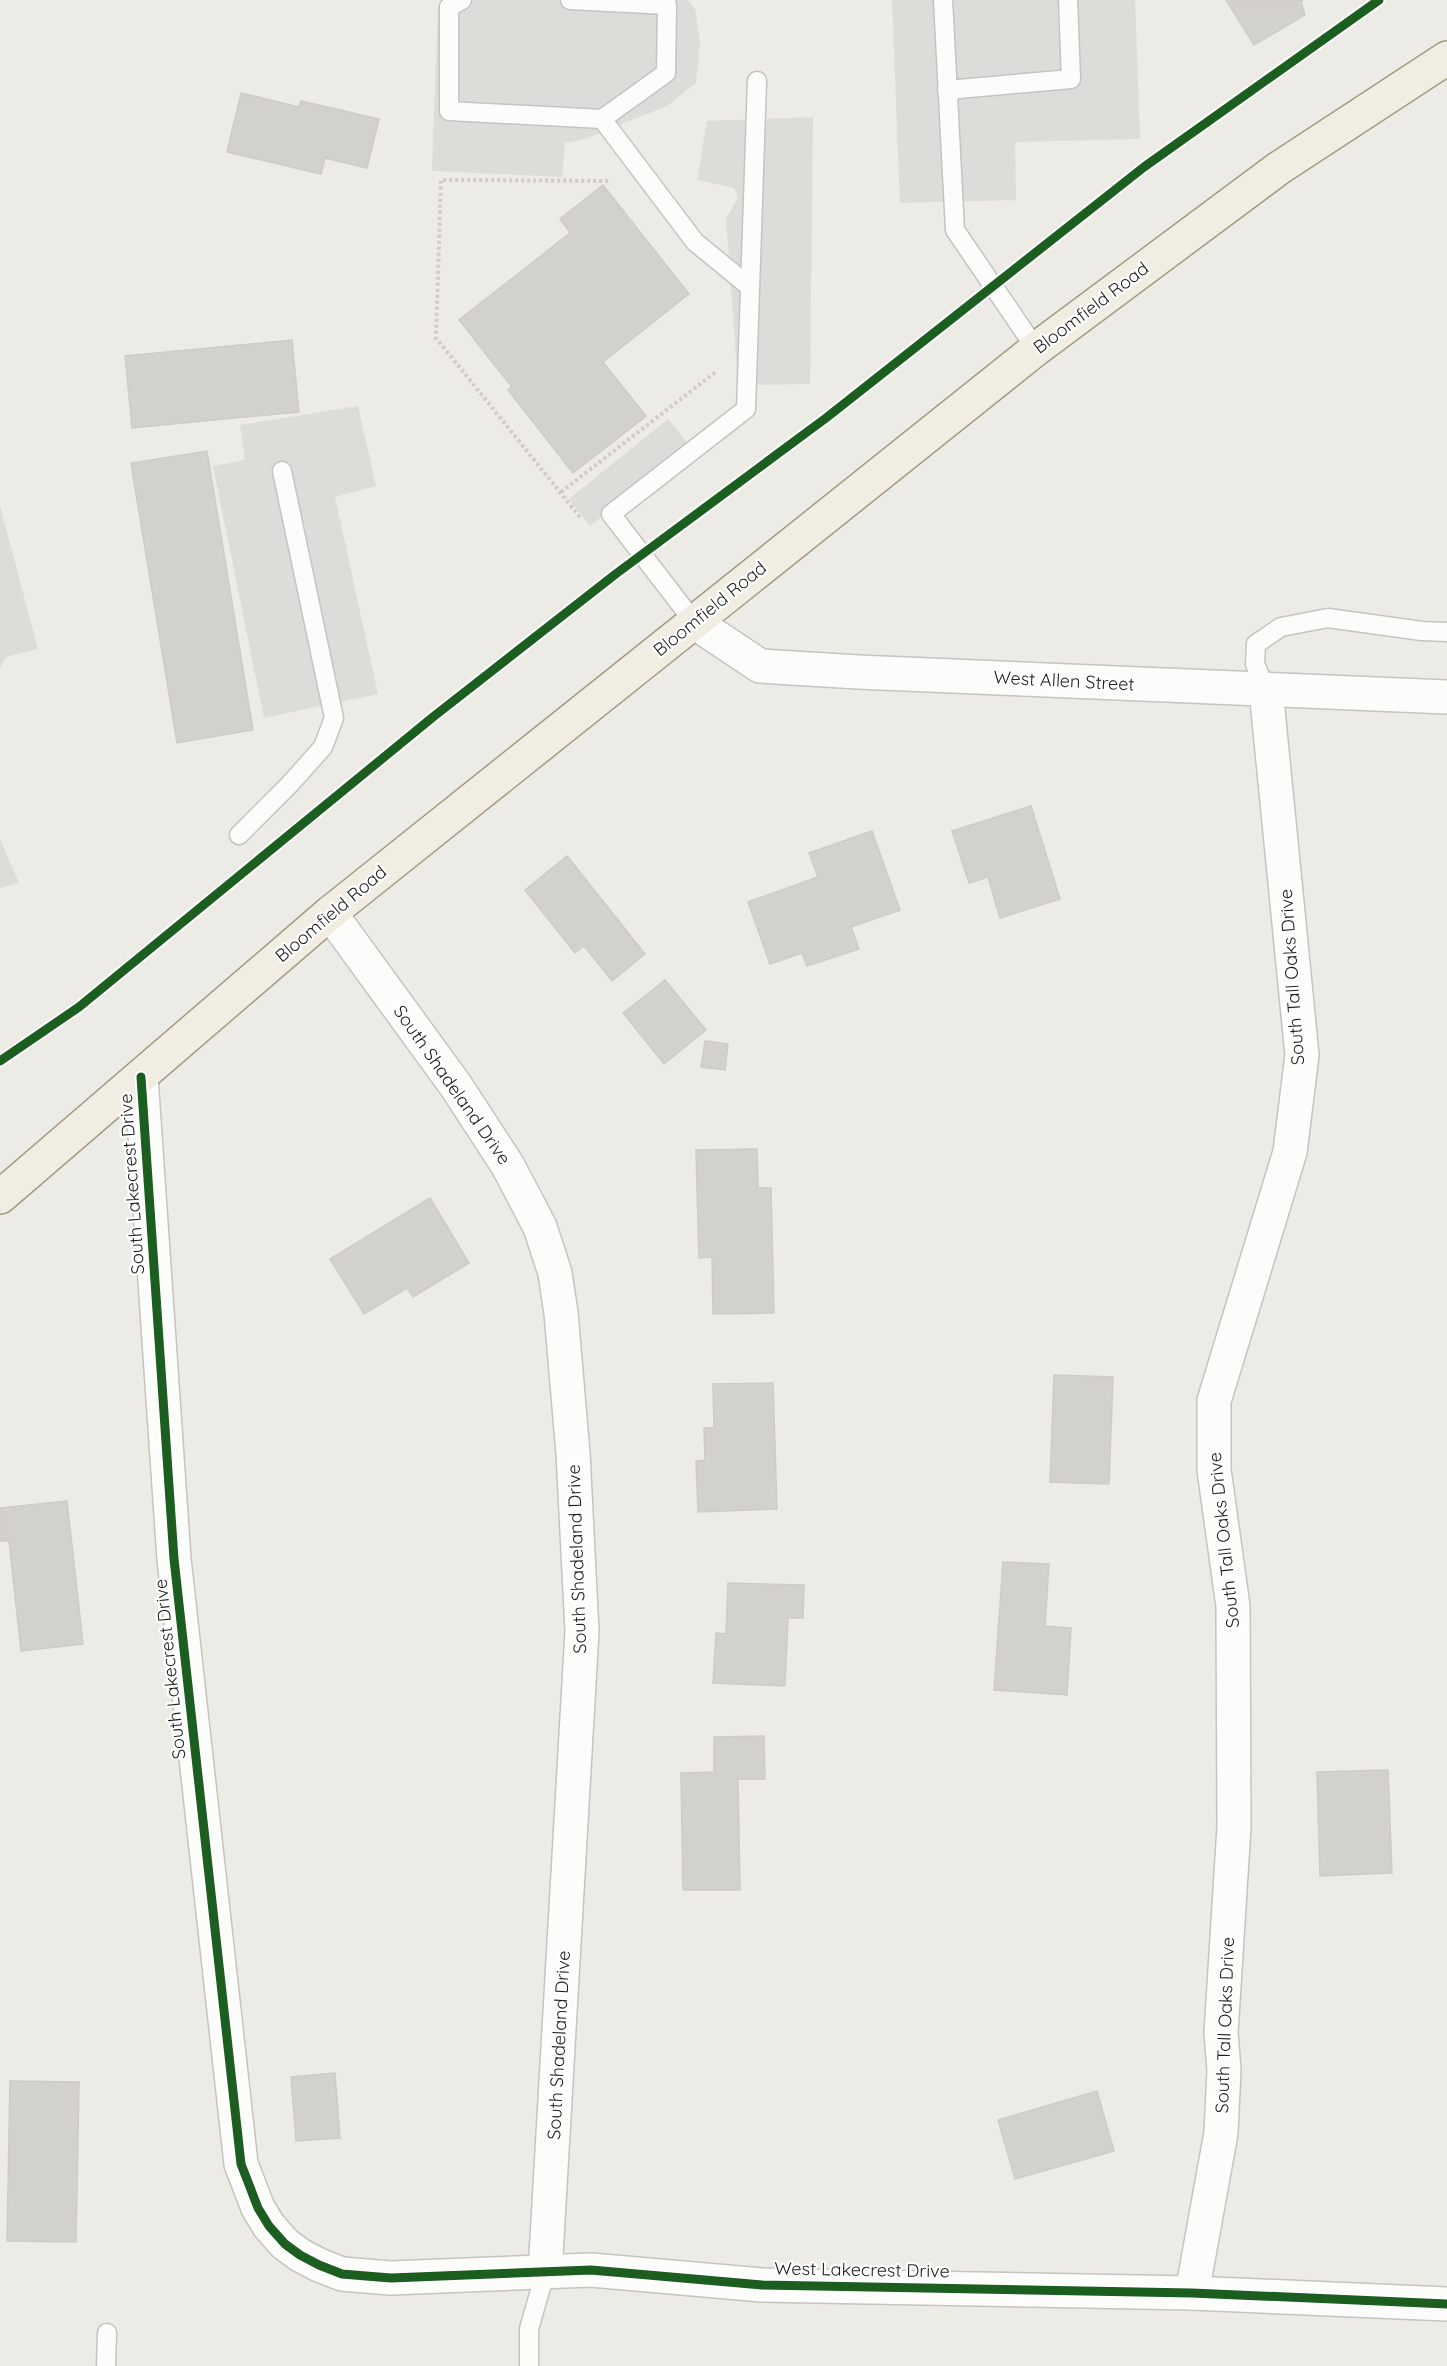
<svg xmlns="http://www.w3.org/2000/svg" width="1447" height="2366" font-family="Quicksand,sans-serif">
<rect width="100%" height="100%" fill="#ecebe6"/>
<g fill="#dcdcd9">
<path d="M442 0H688L695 9 700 41 696 83 667 106 585 139 565 143 562 177 432 171 438 5Z"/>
<path d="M892 0H1135L1140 139 1015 142 1016 200 900 203Z"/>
<path d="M813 117 810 384 738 385 726 219 738 198 734 188 697 180 707 121Z"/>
<path d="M358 406 376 486 335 497 378 694 264 718 213 466 245 460 240 425Z"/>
<path d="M668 419 689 445 590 526 569 499Z"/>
<path d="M0 506 38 649 6 657 0 668Z"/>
<path d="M0 839 19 883 0 888Z"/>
</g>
<g fill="#d3d1cd" stroke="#cfccc7" stroke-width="1.5">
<path d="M1226 0H1303L1301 1 1305 15 1254 45Z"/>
<path d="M241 93 299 107 301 101 379 119 367 168 325 158 321 174 227 152Z"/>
<path d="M603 185 689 294 603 362 646 416 573 473 508 390 512 387 459 320 570 233 560 219Z"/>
<path d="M292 340 299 412 132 428 125 356Z"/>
<path d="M207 451 253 730 177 743 131 463Z"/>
<path d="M1031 806 1060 899 1000 918 988 877 969 883 952 831Z"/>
<path d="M872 831 900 910 851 927 859 949 807 966 802 953 770 964 748 902 818 877 809 853Z"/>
<path d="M567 856 645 954 612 981 584 946 575 953 525 890Z"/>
<path d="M665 980 706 1030 664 1064 623 1013Z"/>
<path d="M705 1041 728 1044 725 1070 701 1067Z"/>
<path d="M757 1149 758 1188H771L774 1313 713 1314 712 1257 699 1258 696 1150Z"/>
<path d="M430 1198 469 1263 413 1297 407 1288 364 1314 330 1259Z"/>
<path d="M1054 1375 1113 1377 1109 1484 1050 1482Z"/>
<path d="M773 1383 777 1509 698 1512 696 1461 705 1460 704 1428H714L713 1384Z"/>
<path d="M67 1501 83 1644 21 1651 9 1541H0V1508Z"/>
<path d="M1003 1562 1049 1564 1045 1626 1071 1628 1067 1695 994 1690Z"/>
<path d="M728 1583 804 1585 803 1618H788L785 1686 713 1683 716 1633 726 1634Z"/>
<path d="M764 1736 765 1779H738L740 1890H683L681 1773 714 1772V1737Z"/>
<path d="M1388 1770 1392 1873 1320 1876 1317 1772Z"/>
<path d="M335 2073 340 2138 296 2141 291 2077Z"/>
<path d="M10 2081 79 2082 76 2242 7 2241Z"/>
<path d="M1097 2091 1114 2151 1015 2179 998 2120Z"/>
</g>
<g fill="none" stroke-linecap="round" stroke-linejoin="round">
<g stroke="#c4c4c2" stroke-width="21">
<g id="service">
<path d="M462 0 449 7V111L602 119 666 73 667 5 570 0"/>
<path d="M943 0 955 230 1036 349"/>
<path d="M947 90 1071 79 1068 0"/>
<path d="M602 119 695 242 750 287"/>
<path d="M694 622 611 514 746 409 757 81"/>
<path d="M1266 690 1255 664 1256 644 1281 627 1328 618 1422 631 1447 632"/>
<path d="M239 835 290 784 323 747 334 718 282 471"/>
<path d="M106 2366 107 2333"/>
<path d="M529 2366V2329L545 2273"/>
</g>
</g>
<g stroke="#c4c4c2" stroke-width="36">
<g id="minor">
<path d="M330 913 456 1086 508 1166 540 1227 555 1273 561 1313 573 1453 582 1631 545 2273"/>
<path d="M141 1077 174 1559 241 2164 258 2208 269 2226 285 2244 300 2255 319 2265 342 2274 366 2276 391 2278 591 2270 762 2285 1192 2293 1447 2304"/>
<path d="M1192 2293 1221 2133 1224 2070 1221 2033 1234 1827 1233 1606 1214 1470V1401L1290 1152 1302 1055 1266 690"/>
</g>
</g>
<g stroke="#c4c4c2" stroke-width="36">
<path id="tertiary" d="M694 622 760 666 858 672 1447 697"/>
</g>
<g stroke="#a29b82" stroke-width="36">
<path id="primary" d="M0 1197 330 913 1036 349 1279 168 1447 58"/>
</g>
<g stroke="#d7c9c5" stroke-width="4" stroke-dasharray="3 3" stroke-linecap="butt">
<path d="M561 492 717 371"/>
<path d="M580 517 436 338 441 180 610 181"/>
</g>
<use href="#service" stroke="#fcfcfb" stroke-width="18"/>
<use href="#minor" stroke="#fcfcfb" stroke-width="33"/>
<use href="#tertiary" stroke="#fcfcfb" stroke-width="33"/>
<use href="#primary" stroke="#f1ede3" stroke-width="33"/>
<g stroke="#fff" stroke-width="13">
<g id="cycleway">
<path d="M0 1061 79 1007 433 717 617 573 826 418 1144 167 1379 0"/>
<path d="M141 1077 174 1559 241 2164 258 2208 269 2226 285 2244 300 2255 319 2265 342 2274 366 2276 391 2278 591 2270 762 2285 1192 2293 1447 2304"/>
</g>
</g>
<use href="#cycleway" stroke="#1b5e20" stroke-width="9"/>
</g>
<g text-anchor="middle" stroke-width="4.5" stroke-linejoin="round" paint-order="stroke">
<g font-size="18" fill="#1d1d1d" stroke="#fff">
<text transform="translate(1091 308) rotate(-37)" y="6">Bloomfield Road</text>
<text transform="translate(710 609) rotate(-39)" y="6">Bloomfield Road</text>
<text transform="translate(1064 681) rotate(3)" y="6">West Allen Street</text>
<text transform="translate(331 914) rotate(-40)" y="6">Bloomfield Road</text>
<text transform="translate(1292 977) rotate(-94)" y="6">South Tall Oaks Drive</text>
<text transform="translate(452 1085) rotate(55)" y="6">South Shadeland Drive</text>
<text transform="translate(132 1184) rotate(-94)" y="6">South Lakecrest Drive</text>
<text transform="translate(1224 1540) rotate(-96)" y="6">South Tall Oaks Drive</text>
<text transform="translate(577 1559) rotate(-92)" y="6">South Shadeland Drive</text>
<text transform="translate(170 1669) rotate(-96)" y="6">South Lakecrest Drive</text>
<text transform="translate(1225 2025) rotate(-88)" y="6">South Tall Oaks Drive</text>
<text transform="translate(559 2045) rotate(-87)" y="6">South Shadeland Drive</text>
<text transform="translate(862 2270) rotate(1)" y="6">West Lakecrest Drive</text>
</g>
</g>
</svg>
